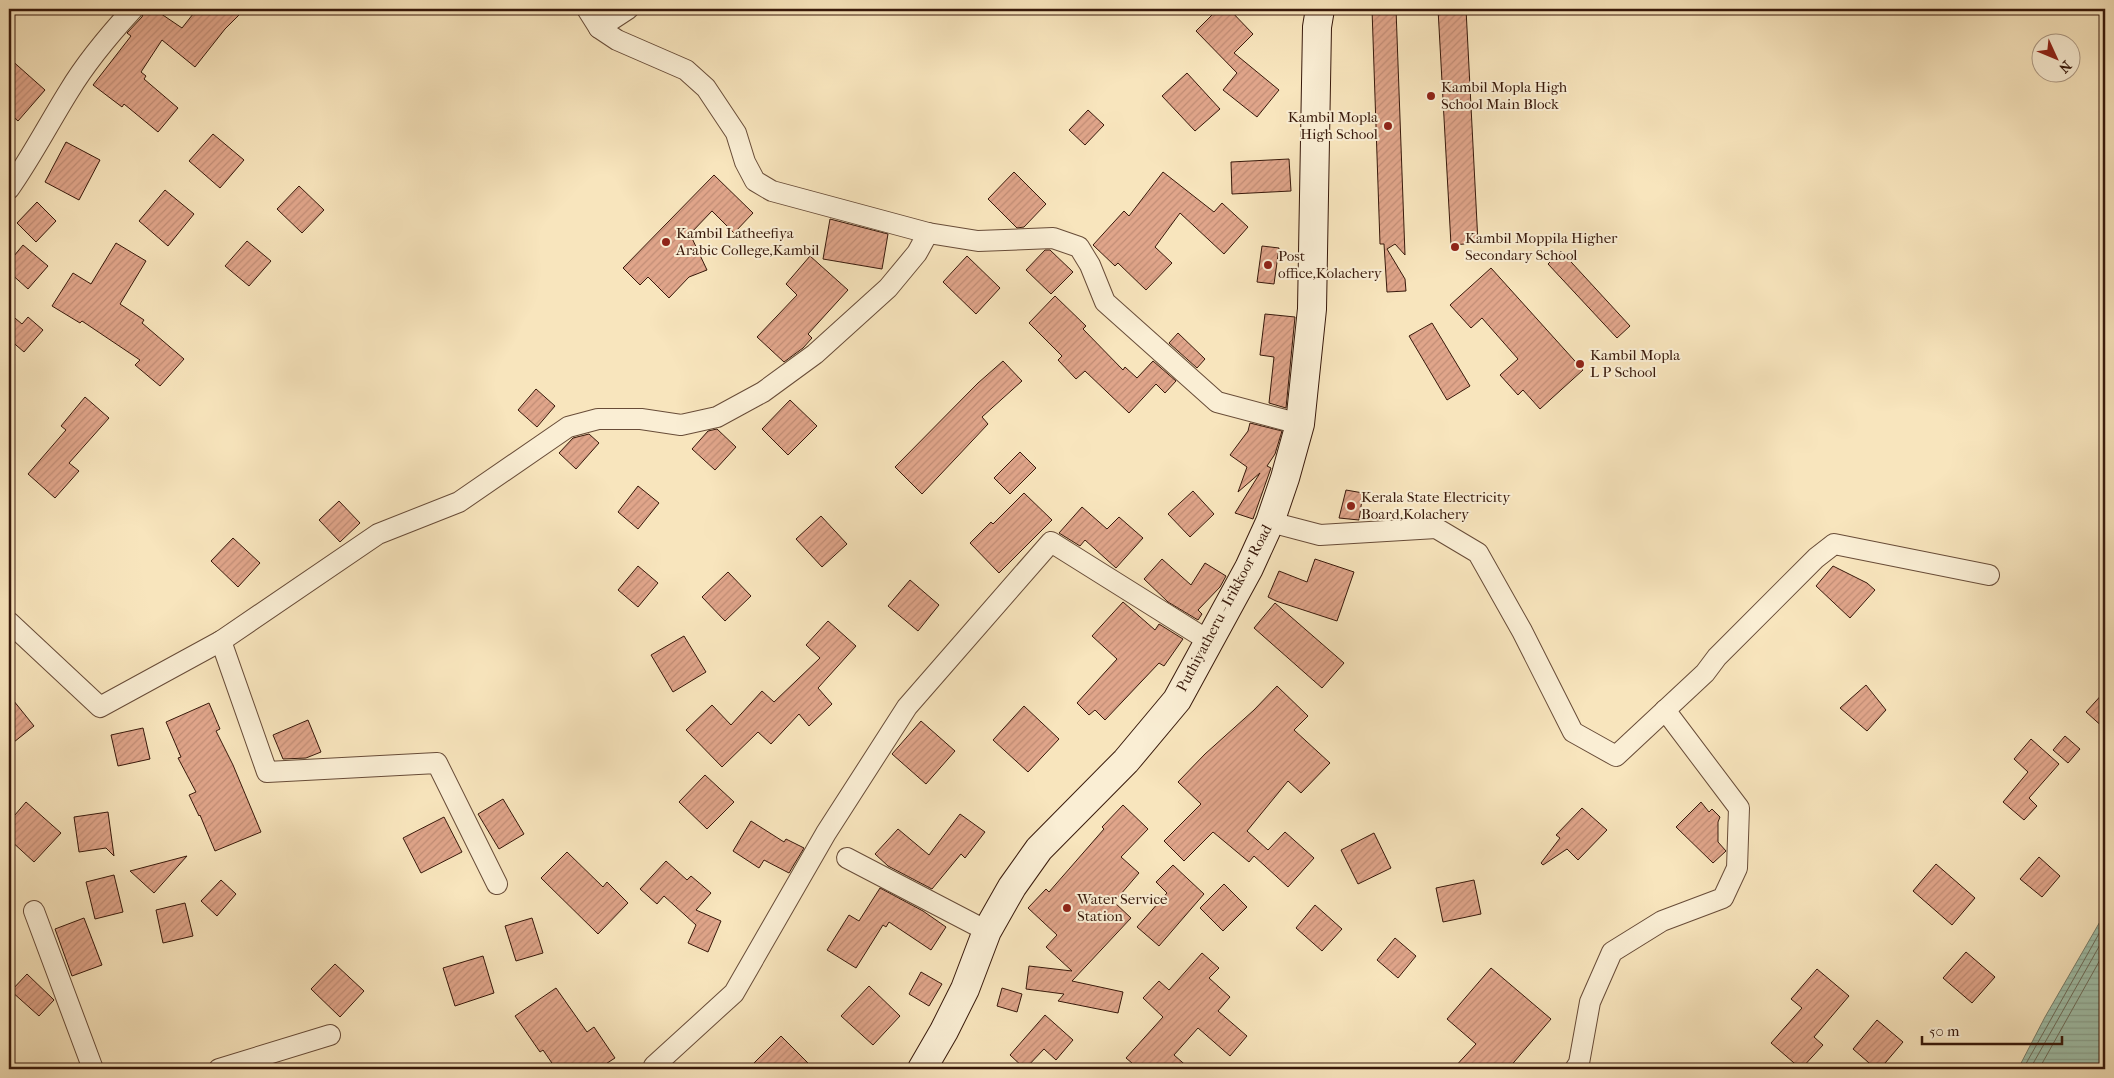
<svg xmlns="http://www.w3.org/2000/svg" width="2114" height="1078" font-family="'IM FELL French Canon',serif">
<defs>
<pattern id="water-rules" width="6" height="5" patternUnits="userSpaceOnUse" patternTransform="scale(1.25)"><rect width="6" height="5" fill="#9fc0aa"/><path d="M0 2.5h6" fill="none" stroke="#8aa491"/></pattern>
<pattern id="building-hatch" width="6" height="6" patternUnits="userSpaceOnUse" patternTransform="scale(1.25)"><rect width="6" height="6" fill="#e0a58a"/><path d="M-1 1l2-2M0 6l6-6M5 7l2-2" fill="none" stroke="#c18d76"/></pattern>
</defs>
<rect width="100%" height="100%" fill="#f8e5bd"/>
<filter id="stains"><feTurbulence type="fractalNoise" baseFrequency=".004" numOctaves="4"/><feColorMatrix values="0 0 0 0 .2 0 0 0 0 .09 0 0 0 0 .02 0 0 0 .5 -.17"/></filter>
<radialGradient id="worn" r=".72"><stop offset=".6" stop-color="#630" stop-opacity="0"/><stop offset="1" stop-color="#630" stop-opacity=".3"/></radialGradient>
<path fill="url(#water-rules)" stroke="#767d6a" d="M2105 913V1069H2018L2045 1017Z"/>
<g fill="none" stroke-linecap="round" stroke-linejoin="round">
<g stroke="#6c6c5a" stroke-width="1">
<path d="M2023 1069 2105 923"/>
<path d="M2030 1069 2105 936"/>
<path d="M2039 1069 2105 951"/>
</g>
</g>
<g fill="url(#building-hatch)" stroke="#38190b">
<path d="M145 9H154L182 28 197 9H245L225 29 195 67 162 40 141 72 146 76 144 79 178 108 158 132 124 104 122 107 93 85 131 36 127 33 142 17Z"/>
<path d="M1218 9H1229L1253 34 1234 53 1279 90 1257 117 1223 90 1237 73 1196 31Z"/>
<path d="M1372 9H1396L1405 255 1395 244 1387 249 1405 279 1406 291 1387 292 1384 244H1380Z"/>
<path d="M1438 9H1466L1478 243 1451 245Z"/>
<path d="M9 58 45 90 18 121 9 113Z"/>
<path d="M1187 73 1220 109 1195 131 1162 96Z"/>
<path d="M1088 110 1104 125 1085 145 1069 130Z"/>
<path d="M213 134 244 160 220 188 189 161Z"/>
<path d="M66 142 100 160 79 200 45 182Z"/>
<path d="M1289 159 1291 191 1232 194 1231 162Z"/>
<path d="M1014 172 1046 204 1024 227 1017 228 988 199Z"/>
<path d="M1163 172 1214 212 1222 203 1248 227 1224 254 1180 213 1155 247 1172 263 1146 290 1118 263 1115 266 1093 245 1124 211 1129 216Z"/>
<path d="M714 175 753 213 734 233 712 211 690 234 707 270 689 277 669 298 648 277 640 285 623 268Z"/>
<path d="M299 186 324 210 302 233 277 209Z"/>
<path d="M165 190 194 214 168 246 139 221Z"/>
<path d="M37 202 56 221 36 242 17 223Z"/>
<path d="M830 219 888 234 882 269 823 259Z"/>
<path d="M247 241 271 261 249 286 225 266Z"/>
<path d="M116 243 146 261 120 304 144 320 142 323 184 359 160 386 135 365 140 360 82 321 80 323 52 306 73 273 91 284Z"/>
<path d="M23 245 48 266 28 289 9 272V262Z"/>
<path d="M1262 246 1279 248 1274 284 1257 282Z"/>
<path d="M1045 250H1050L1073 272 1051 294 1026 270Z"/>
<path d="M1561 251 1630 326 1617 338 1548 264Z"/>
<path d="M810 256 848 290 808 334 812 338 803 348 784 362 757 337 797 295 786 284Z"/>
<path d="M967 256 1000 288 976 314 943 282Z"/>
<path d="M1491 268 1583 370 1540 409 1523 390 1518 395 1500 375 1518 359 1482 318 1471 328 1450 305Z"/>
<path d="M1055 296 1086 326 1083 329 1123 370 1125 367 1137 378 1153 361 1176 381 1165 393 1156 384 1129 413 1085 371 1076 379 1058 360 1062 356 1029 323Z"/>
<path d="M9 313 22 324 28 317 43 330 24 352 9 339Z"/>
<path d="M1265 314 1295 317 1286 408 1269 403 1274 357 1260 355Z"/>
<path d="M1432 323 1470 386 1447 400 1409 336Z"/>
<path d="M1178 333 1205 359 1197 368 1169 343Z"/>
<path d="M1003 361 1022 381 982 417 988 424 922 494 895 467 978 383Z"/>
<path d="M536 389 555 406 537 427 518 410Z"/>
<path d="M85 397 109 418 69 463 79 471 55 498 28 474 66 430 61 426Z"/>
<path d="M790 400 817 426 788 455 762 429Z"/>
<path d="M1250 423 1282 431 1275 454 1267 466 1271 468 1253 519 1235 513 1260 473 1238 492 1247 467 1230 455 1248 431Z"/>
<path d="M717 429 736 447 715 470 692 449 708 431Z"/>
<path d="M589 434 599 443 576 469 559 453 573 438Z"/>
<path d="M1020 452 1036 468 1010 494 994 478Z"/>
<path d="M638 486 659 503 638 529 618 512Z"/>
<path d="M1346 490 1363 493 1359 520 1339 518Z"/>
<path d="M1193 491 1214 514 1190 537 1168 514Z"/>
<path d="M1024 493 1052 520 999 573 970 543 991 522 993 524Z"/>
<path d="M339 501 360 523 340 542 319 520Z"/>
<path d="M1082 507 1107 529 1119 517 1143 538 1116 568 1085 540 1080 546 1059 533Z"/>
<path d="M821 516 847 544 822 567 796 539Z"/>
<path d="M233 538 260 563 238 587 211 561Z"/>
<path d="M1162 559 1191 585 1205 563 1226 576 1220 587 1198 610 1202 614 1198 620 1168 602 1144 579Z"/>
<path d="M1315 559 1354 572 1337 621 1276 601 1268 597 1279 571 1307 582Z"/>
<path d="M638 566 658 583 638 607 618 590Z"/>
<path d="M1833 566 1867 583 1875 590 1850 618 1816 586Z"/>
<path d="M728 572 751 596 725 621 702 597Z"/>
<path d="M910 580 939 605 918 631 888 606Z"/>
<path d="M1123 602 1155 630 1159 624 1183 639 1164 666 1159 663 1105 720 1095 710 1089 715 1077 703 1117 659 1092 636Z"/>
<path d="M1275 603 1344 663 1322 688 1254 628Z"/>
<path d="M828 621 856 646 818 688 832 704 809 726 799 714 771 744 758 732 722 767 686 730 712 705 731 725 762 691 774 702 820 658 806 645Z"/>
<path d="M684 636 706 672 673 692 651 655Z"/>
<path d="M1866 685 1886 710 1867 731 1840 708Z"/>
<path d="M1277 686 1308 716 1294 730 1330 763 1301 793 1288 781 1247 831 1268 850 1285 832 1314 858 1288 887 1254 856 1249 862 1213 832 1184 861 1164 841 1201 804 1178 782 1205 754 1254 710Z"/>
<path d="M2105 691V729L2086 712Z"/>
<path d="M9 695 34 726 9 746Z"/>
<path d="M209 703 220 729 216 731 233 765 261 832 215 851 200 815 199 816 189 795 196 792 178 758 181 757 166 722Z"/>
<path d="M1024 706 1059 739 1028 772 993 740Z"/>
<path d="M308 720 321 752 306 758 283 759 273 735Z"/>
<path d="M921 721 955 751 926 784 892 754Z"/>
<path d="M143 728 150 759 118 766 111 735Z"/>
<path d="M2065 736 2080 749 2068 763 2053 750Z"/>
<path d="M2031 739 2059 764 2029 798 2037 806 2024 820 2003 802 2028 772 2014 759Z"/>
<path d="M705 775 734 802 707 829 679 802Z"/>
<path d="M503 799 524 834 499 849 478 814Z"/>
<path d="M26 802 61 833 34 862 9 839V822Z"/>
<path d="M1701 802 1709 812 1712 809 1720 817 1718 822V842L1726 851 1713 863 1676 827Z"/>
<path d="M1123 805 1148 829 1121 857 1139 873 1114 902 1131 918 1072 981 1123 992 1118 1013 1058 1001 1064 994 1026 989 1029 966 1072 971 1046 947 1057 935 1028 908 1046 889 1049 892 1104 829 1102 827Z"/>
<path d="M1582 808 1607 830 1578 860 1567 849 1543 865 1541 863 1560 838 1556 835Z"/>
<path d="M108 812 114 856 106 848 79 852 74 817Z"/>
<path d="M960 814 985 832 965 858 961 854 932 889 888 866 875 854 898 829 929 855Z"/>
<path d="M444 817 462 852 421 873 403 838Z"/>
<path d="M751 821 784 842 786 839 804 848 789 873 764 860 759 868 733 851Z"/>
<path d="M1374 833 1391 868 1358 884 1341 850Z"/>
<path d="M567 852 603 887 607 882 628 903 598 934 541 878Z"/>
<path d="M187 856 154 893 130 871Z"/>
<path d="M2039 857 2060 876 2042 897 2020 879Z"/>
<path d="M666 861 687 880 691 876 711 893 696 910 721 921 708 952 688 943 696 925 664 896 657 904 640 889Z"/>
<path d="M1936 864 1975 898 1952 925 1913 891Z"/>
<path d="M1173 865 1204 894 1159 946 1137 927 1167 893 1156 882Z"/>
<path d="M114 875 123 912 95 919 86 882Z"/>
<path d="M221 880 236 894 217 916 201 901Z"/>
<path d="M1474 880 1481 914 1443 922 1436 888Z"/>
<path d="M1224 884 1247 907 1223 931 1200 908Z"/>
<path d="M880 888 923 911 946 927 931 950 889 922 886 927 883 925 856 968 827 950 849 915 859 921Z"/>
<path d="M185 903 193 936 163 943 156 910Z"/>
<path d="M1315 905 1342 929 1322 951 1296 928Z"/>
<path d="M84 918 102 965 72 976 55 929Z"/>
<path d="M532 918 543 953 516 961 505 926Z"/>
<path d="M1395 938 1416 956 1398 978 1377 960Z"/>
<path d="M1966 952 1995 977 1972 1003 1943 978Z"/>
<path d="M1202 953 1219 968 1209 978 1230 997 1218 1011 1247 1036 1230 1056 1198 1028 1174 1055 1190 1069H1139L1126 1058 1163 1017 1143 998 1159 981 1169 990Z"/>
<path d="M483 956 494 993 455 1006 443 968Z"/>
<path d="M335 964 364 991 340 1017 311 989Z"/>
<path d="M1491 968 1551 1019 1508 1069H1453L1476 1044 1447 1019Z"/>
<path d="M1817 969 1849 996 1814 1037 1823 1045 1801 1069 1771 1043 1802 1008 1791 999Z"/>
<path d="M921 972 942 984 929 1006 909 994Z"/>
<path d="M27 974 54 1000 39 1016 11 991Z"/>
<path d="M869 986 900 1016 873 1045 841 1016Z"/>
<path d="M556 988 587 1032 594 1027 615 1058 598 1069H556L543 1050 540 1052 515 1016Z"/>
<path d="M1002 988 1022 994 1017 1012 997 1006Z"/>
<path d="M1045 1015 1073 1040 1056 1060 1044 1049 1025 1069 1010 1055Z"/>
<path d="M1877 1020 1903 1042 1880 1069H1876L1853 1049Z"/>
<path d="M781 1036 814 1069H748Z"/>
</g>
<g fill="none" stroke-linecap="round" stroke-linejoin="round">
<g stroke="#684c38" stroke-width="22">
<g id="minor">
<path d="M587 9 599 28 617 40 686 70 706 88 736 133 745 162 755 181 772 191 928 233 978 241 1053 238 1079 247 1090 265 1105 302 1217 402 1300 424"/>
<path d="M599 28 628 9"/>
<path d="M9 189C31 158 49 123 69 91 87 61 110 34 133 9"/>
<path d="M1270 522 1320 535 1436 528 1478 553 1522 631 1573 732 1616 756 1705 673 1717 657 1816 558 1834 544 1989 575"/>
<path d="M9 622 100 707 221 641 378 534 459 502 568 427 598 419H641L681 425 717 417 763 392 815 354 888 288 917 253 928 233"/>
<path d="M221 641 267 772 437 763 497 884"/>
<path d="M847 858 987 931"/>
<path d="M34 911 93 1069"/>
<path d="M654 1066 734 993 826 833 907 707 1051 542 1209 641"/>
<path d="M219 1069 330 1035"/>
<path d="M1575 1069 1579 1063 1590 1002 1612 952 1662 921 1723 898 1737 868 1739 808 1665 710"/>
</g>
</g>
<g stroke="#38190b" stroke-width="30">
<path id="secondary" d="M922 1069 944 1031 965 989 987 931 1012 887 1039 849 1126 761 1177 700 1249 568 1270 522 1285 478 1300 424 1312 309 1317 27 1320 9"/>
</g>
<use href="#minor" stroke="#faeed4" stroke-width="20"/>
<use href="#secondary" stroke="#faeed4" stroke-width="28"/>
</g>
<g fill="#8f2418" stroke="#faeed4" stroke-width="2">
<circle cx="1431" cy="96" r="5"/>
<circle cx="1388" cy="126" r="5"/>
<circle cx="666" cy="242" r="5"/>
<circle cx="1455" cy="247" r="5"/>
<circle cx="1268" cy="265" r="5"/>
<circle cx="1580" cy="364" r="5"/>
<circle cx="1351" cy="506" r="5"/>
<circle cx="1067" cy="908" r="5"/>
</g>
<g text-anchor="middle" stroke-width="4" stroke-linejoin="round" paint-order="stroke">
<g font-size="15" fill="#38190b" stroke="#faeed4" text-anchor="start">
<text x="1441" y="92">Kambil Mopla High<tspan x="1441" dy="17">School Main Block</tspan></text>
<text x="1378" y="122" text-anchor="end">Kambil Mopla<tspan x="1378" dy="17">High School</tspan></text>
<text x="676" y="238">Kambil Latheefiya<tspan x="676" dy="17">Arabic College,Kambil</tspan></text>
<text x="1465" y="243">Kambil Moppila Higher<tspan x="1465" dy="17">Secondary School</tspan></text>
<text x="1278" y="261">Post<tspan x="1278" dy="17">office,Kolachery</tspan></text>
<text x="1590" y="360">Kambil Mopla<tspan x="1590" dy="17">L P School</tspan></text>
<text x="1361" y="502">Kerala State Electricity<tspan x="1361" dy="17">Board,Kolachery</tspan></text>
<text x="1077" y="904">Water Service<tspan x="1077" dy="17">Station</tspan></text>
</g>
<g font-size="15" fill="#38190b" stroke="#faeed4">
<text transform="translate(1224 608) rotate(-62)" y="5">Puthiyatheru - Irikkoor Road</text>
</g>
</g>
<rect width="2114" height="1078" fill="none" stroke="#f8e5bd" stroke-width="30"/>
<rect x="10" y="10" width="2094" height="1058" fill="none" stroke="#38190b" stroke-width="2.5"/>
<rect x="15" y="15" width="2084" height="1048" fill="none" stroke="#38190b"/>
<g transform="translate(2056 58) rotate(134)"><circle r="24" fill="#faeed4" stroke="#ac9984"/>
<path d="M0-4L9 19L0 12L-9 19Z" fill="#8f2418"/>
<text y="-8" font-size="14" font-weight="bold" text-anchor="middle" fill="#38190b">N</text>
</g>
<path d="M1922 1036v8h140v-8" fill="none" stroke="#38190b" stroke-width="2.5"/>
<text x="1929" y="1036" font-size="15" fill="#38190b" stroke="#faeed4" stroke-width="4" paint-order="stroke">50 m</text>
<rect width="100%" height="100%" filter="url(#stains)"/>
<rect width="100%" height="100%" fill="url(#worn)"/>
</svg>
